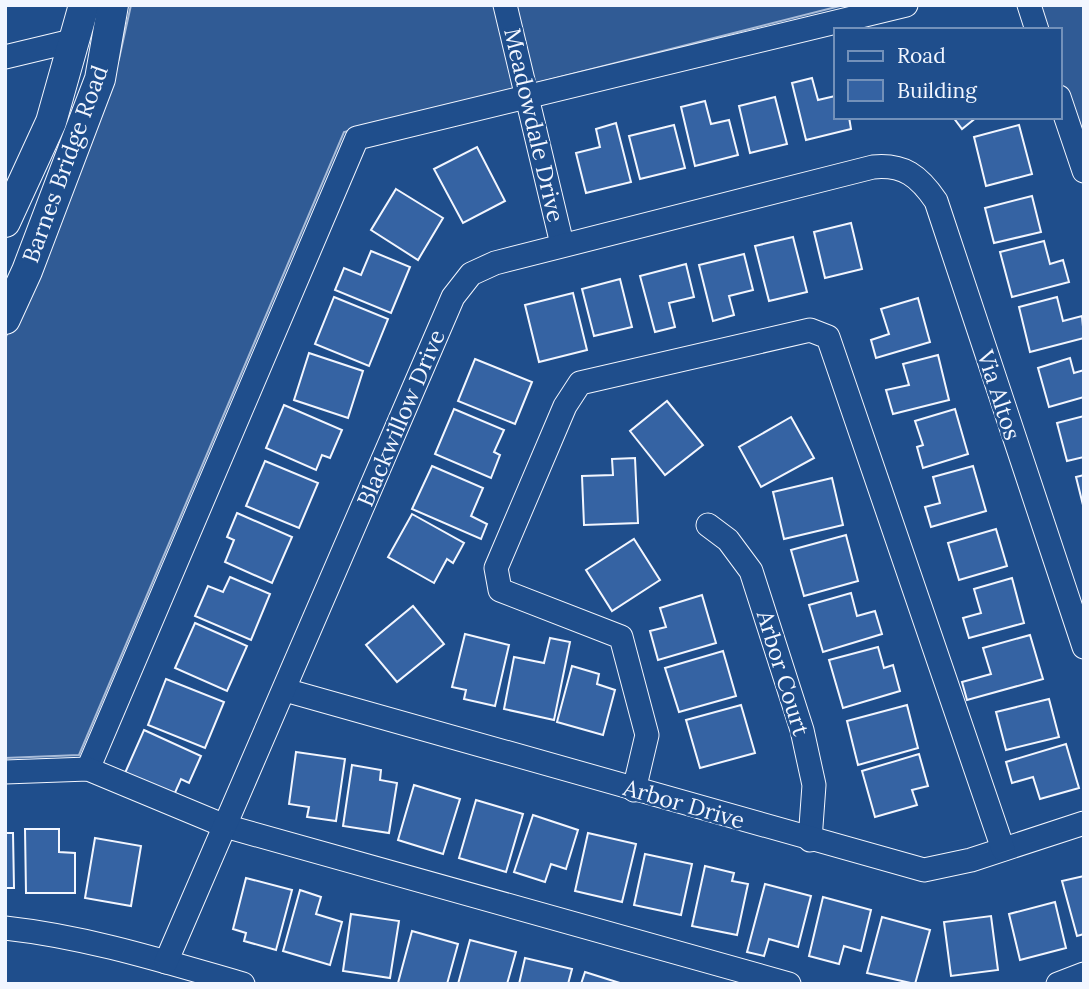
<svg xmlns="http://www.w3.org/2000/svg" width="1089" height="989" font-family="Lora,serif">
<rect width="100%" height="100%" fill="#1f4e8c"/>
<g fill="#305b95" stroke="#a8bbd7" stroke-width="2">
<path d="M131 5H844L344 132 79 755 5 758V339L119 59Z"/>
<path d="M1033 5H1084V158L1059 84V30H1041Z"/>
</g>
<g fill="#3563a3" stroke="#f2f6ff" stroke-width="2">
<path d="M812 78 818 100 835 96V117H849L851 129 806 140 792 83Z"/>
<path d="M775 97 787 144 750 153 739 106Z"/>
<path d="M705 101 711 124 729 120 738 155 695 166 681 107Z"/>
<path d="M953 117H977L962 129Z"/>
<path d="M616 123 631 182 586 193 576 153 600 147 596 129Z"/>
<path d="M674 125 685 168 640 179 629 136Z"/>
<path d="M1019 125 1032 174 986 186 974 137Z"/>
<path d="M477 147 505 201 463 223 434 169Z"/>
<path d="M396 189 443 218 418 260 371 230Z"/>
<path d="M1032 196 1041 232 994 243 985 208Z"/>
<path d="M851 223 862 269 825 278 814 232Z"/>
<path d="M793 237 807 292 769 301 755 246Z"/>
<path d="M1044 241 1050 264 1063 260 1069 282 1012 297 1000 252Z"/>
<path d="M371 251 410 267 391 313 335 290 344 268 361 275Z"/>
<path d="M744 254 753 290 729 296 734 315 713 321 699 265Z"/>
<path d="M686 264 694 297 669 303 675 327 655 332 640 276Z"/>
<path d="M620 279 632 327 594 336 582 289Z"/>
<path d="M573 293 587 350 539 362 525 305Z"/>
<path d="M334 297 388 319 369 366 315 344Z"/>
<path d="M1057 297 1063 321 1082 316 1084 338 1030 352 1019 307Z"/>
<path d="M918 298 930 342 876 358 871 340 889 334 881 309Z"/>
<path d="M309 353 363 371 348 418 294 400Z"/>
<path d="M938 355 949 400 893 414 886 390 909 385 903 364Z"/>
<path d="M1070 358 1074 373 1084 370V397L1049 407 1038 368Z"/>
<path d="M475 359 532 382 515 424 458 401Z"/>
<path d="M667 401 703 445 665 475 630 431Z"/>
<path d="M284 405 342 430 330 458 322 455 316 470 266 448Z"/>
<path d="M454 409 504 430 494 452 500 455 491 478 435 454Z"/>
<path d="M955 409 968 454 923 468 917 447 923 445 915 421Z"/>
<path d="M1084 416V457L1067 461 1057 423Z"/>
<path d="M791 417 814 458 761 487 739 447Z"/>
<path d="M635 458 638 523 584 525 582 476 613 475 612 459Z"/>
<path d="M265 461 318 483 299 528 246 506Z"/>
<path d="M432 466 483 488 471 516 487 524 481 539 412 509Z"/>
<path d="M973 466 986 511 931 527 925 507 940 503 933 477Z"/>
<path d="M1084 475V509L1076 477Z"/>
<path d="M832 478 843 525 784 539 773 492Z"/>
<path d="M237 513 292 537 272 583 225 562 234 540 227 537Z"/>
<path d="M412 514 464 543 453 563 447 559 434 583 388 557Z"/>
<path d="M996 529 1007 566 959 580 948 543Z"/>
<path d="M846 535 858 581 804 596 791 550Z"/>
<path d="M634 539 660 580 612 611 586 570Z"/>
<path d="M230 577 270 594 251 640 195 616 208 586 223 592Z"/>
<path d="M1012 578 1024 623 969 638 963 618 981 613 974 589Z"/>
<path d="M851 593 857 616 875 611 882 634 823 652 809 605Z"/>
<path d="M702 595 716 643 658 660 650 631 666 627 660 608Z"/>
<path d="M413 606 444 644 397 682 366 645Z"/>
<path d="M195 623 247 646 227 691 175 668Z"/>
<path d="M465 634 509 645 495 706 464 699 466 690 452 687Z"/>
<path d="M1030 635 1043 679 967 700 962 682 991 674 983 648Z"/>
<path d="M550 638 570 642 554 720 504 709 514 657 544 663Z"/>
<path d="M878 647 884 668 893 665 900 691 843 708 829 660Z"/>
<path d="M723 651 736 696 679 712 665 668Z"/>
<path d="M572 666 599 674 597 684 615 690 603 735 557 722Z"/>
<path d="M166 679 224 702 205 748 148 725Z"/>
<path d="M1049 699 1059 737 1006 750 996 712Z"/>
<path d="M741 705 755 753 700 768 686 720Z"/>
<path d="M907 705 918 748 858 765 847 721Z"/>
<path d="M144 730 201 756 189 783 181 779 174 795 125 773Z"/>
<path d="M1066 744 1079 788 1040 799 1033 777 1012 783 1006 762Z"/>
<path d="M296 752 345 759 336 821 307 817 309 807 289 804Z"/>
<path d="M919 754 928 786 912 790 917 805 875 817 862 771Z"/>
<path d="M352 765 381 770 380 780 397 783 389 833 343 826Z"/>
<path d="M414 785 460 799 443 854 398 840Z"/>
<path d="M476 800 523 814 506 872 459 858Z"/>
<path d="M533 815 578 830 566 869 551 864 545 882 514 872Z"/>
<path d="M25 829H59V852L75 853V893H26Z"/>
<path d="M5 833H13L14 888H5Z"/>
<path d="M588 833 636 844 622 902 575 891Z"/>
<path d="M95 838 141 846 131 906 85 898Z"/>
<path d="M645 854 692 864 681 915 634 905Z"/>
<path d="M705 866 734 873 732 881 748 884 737 935 692 926Z"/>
<path d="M1084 876V934L1077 936 1062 881Z"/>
<path d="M246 878 292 890 276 950 244 941 246 933 233 929Z"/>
<path d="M765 884 811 896 798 947 769 939 764 956 747 952Z"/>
<path d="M300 890 321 897 316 914 342 922 330 965 283 951Z"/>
<path d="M823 897 871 910 861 951 844 946 839 964 809 956Z"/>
<path d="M1055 902 1066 948 1020 960 1009 914Z"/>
<path d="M351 914 399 921 390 978 343 971Z"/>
<path d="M991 916 998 970 951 976 944 922Z"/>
<path d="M882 917 930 930 915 984 867 973Z"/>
<path d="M412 931 458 944 447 984 398 983Z"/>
<path d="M470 940 516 952 507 984H458Z"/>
<path d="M525 958 572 969 568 984H519Z"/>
<path d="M585 972 623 984H581Z"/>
</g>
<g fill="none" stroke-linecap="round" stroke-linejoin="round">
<g stroke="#f2f6ff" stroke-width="25">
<g id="minor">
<path d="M505 5 562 244"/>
<path d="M1029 5 1037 30"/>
<path d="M5 57 76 40"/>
<path d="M1059 97 1084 171"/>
<path d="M708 525 728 540 751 571 802 730 814 785 810 840"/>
<path d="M285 690 924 870 971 860 1084 823"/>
<path d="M88 769 357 138 906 5"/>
<path d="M5 772 88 769 225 826 789 984"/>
<path d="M634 790 647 735 621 637 500 590 496 568 565 406 580 383 810 330 828 337 1003 849"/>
<path d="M5 928C87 937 163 961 243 984"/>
<path d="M166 962 453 297 471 274 495 263 873 167C904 164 919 176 936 201L1084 647"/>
<path d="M1058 984 1084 974"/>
</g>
</g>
<g stroke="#f2f6ff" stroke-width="32">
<g id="major">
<path d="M5 222 51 122 84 5"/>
<path d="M5 319 27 271 100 79 113 5"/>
</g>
</g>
<use href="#minor" stroke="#1f4e8c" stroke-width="23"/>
<use href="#major" stroke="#1f4e8c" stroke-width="30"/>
</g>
<g text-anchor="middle" stroke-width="5" stroke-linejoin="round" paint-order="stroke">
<g font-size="23" fill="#f2f6ff" stroke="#1f4e8c">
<text transform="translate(534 125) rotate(77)" y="8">Meadowdale Drive</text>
<text transform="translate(65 164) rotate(-70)" y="8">Barnes Bridge Road</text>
<text transform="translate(999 395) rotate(72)" y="8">Via Altos</text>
<text transform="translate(401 418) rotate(-67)" y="8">Blackwillow Drive</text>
<text transform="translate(783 673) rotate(73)" y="8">Arbor Court</text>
<text transform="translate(684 804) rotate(16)" y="8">Arbor Drive</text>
</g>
</g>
<rect width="1089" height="989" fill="none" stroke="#f2f6ff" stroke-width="14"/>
<rect x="834" y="28" width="228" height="91" fill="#1f4e8c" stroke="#7391ba" stroke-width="2"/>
<rect x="848" y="51" width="35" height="10" fill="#1f4e8c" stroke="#7391ba" stroke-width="2"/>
<text x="897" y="63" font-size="21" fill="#f2f6ff">Road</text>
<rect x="848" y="80" width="35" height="21" fill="#3563a3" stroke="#7391ba" stroke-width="2"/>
<text x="897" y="98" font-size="21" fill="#f2f6ff">Building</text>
</svg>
